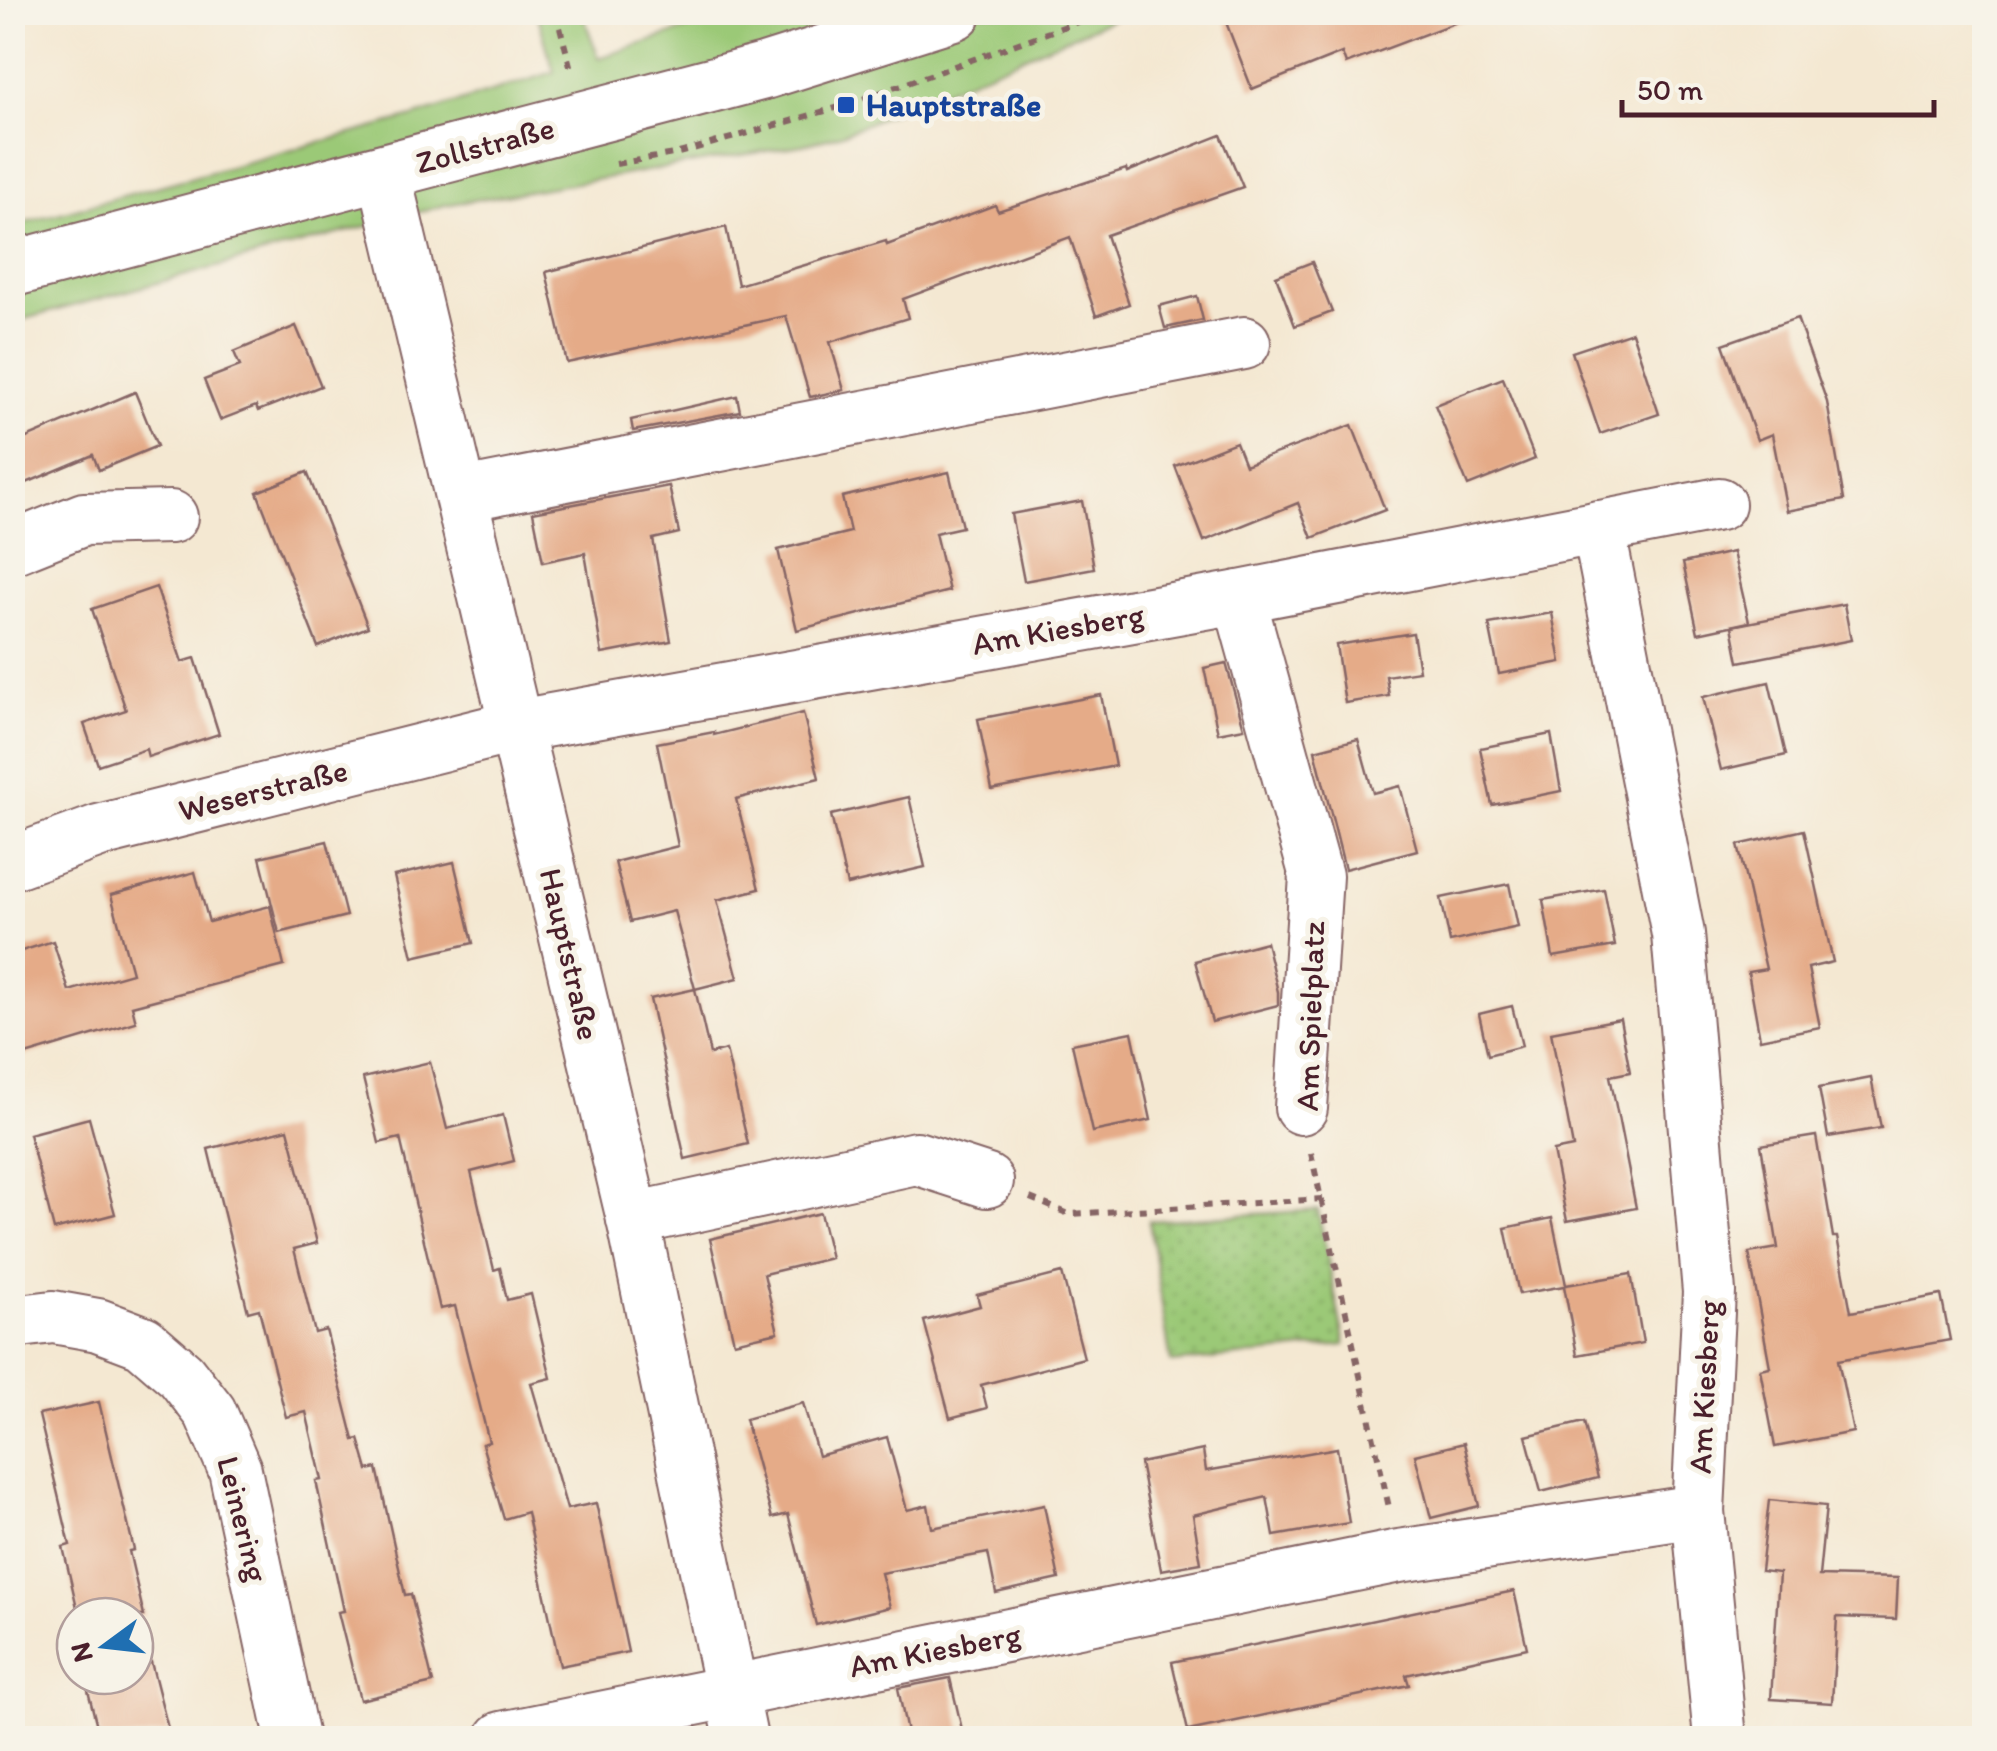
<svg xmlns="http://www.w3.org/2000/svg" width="1997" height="1751" font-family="Itim,sans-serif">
<defs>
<pattern id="park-dots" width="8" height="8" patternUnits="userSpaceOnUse" patternTransform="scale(2.5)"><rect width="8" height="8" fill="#9bc977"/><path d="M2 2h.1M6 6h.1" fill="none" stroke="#87ac67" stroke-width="1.8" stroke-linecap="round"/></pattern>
</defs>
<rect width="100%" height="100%" fill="#f7f3e8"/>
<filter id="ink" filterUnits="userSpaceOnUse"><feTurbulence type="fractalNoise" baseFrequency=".01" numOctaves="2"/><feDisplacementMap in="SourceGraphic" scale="20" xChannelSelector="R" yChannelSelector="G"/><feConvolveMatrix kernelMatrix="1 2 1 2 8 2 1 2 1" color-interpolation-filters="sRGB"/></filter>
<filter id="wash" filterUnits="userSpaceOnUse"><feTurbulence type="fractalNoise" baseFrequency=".0048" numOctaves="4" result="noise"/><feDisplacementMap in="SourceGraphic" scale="40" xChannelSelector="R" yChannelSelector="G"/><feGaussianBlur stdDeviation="2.25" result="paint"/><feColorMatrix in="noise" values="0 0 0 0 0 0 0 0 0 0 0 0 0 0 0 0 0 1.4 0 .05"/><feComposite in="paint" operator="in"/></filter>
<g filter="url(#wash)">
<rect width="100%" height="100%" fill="#f4e8d2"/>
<path fill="#9bc977" stroke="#727451" stroke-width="2.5" d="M537 13H582L599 58 737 13H1126L842 134 802 145 445 205 13 322V226L413 117 554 72Z"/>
<path fill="url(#park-dots)" stroke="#727451" stroke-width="2.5" d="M1318 1210 1345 1345 1171 1363 1149 1221Z"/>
<g id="blocks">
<g fill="#e5ab88">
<path d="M1222 12H1472L1473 16 1346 64 1342 53 1252 89Z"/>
<path d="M1221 135 1243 187 1106 235 1129 304 1096 316 1070 237 903 299 908 318 830 342 844 390 810 397 786 316 567 363 546 272 726 227 738 285 886 241 887 245 995 205 998 211 1126 169 1127 172Z"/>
<path d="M1312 262 1332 312 1295 326 1276 276Z"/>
<path d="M1197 296 1203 320 1165 328 1159 306Z"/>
<path d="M1797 318 1827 402 1844 500 1787 511 1772 434 1757 440 1723 344Z"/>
<path d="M296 326 321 386 258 411 256 406 220 420 204 380 240 366 234 352Z"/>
<path d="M1632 332 1659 414 1600 434 1572 352Z"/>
<path d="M1503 378 1535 459 1468 486 1435 405Z"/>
<path d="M135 392 157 446 99 470 93 455 12 489V444Z"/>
<path d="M737 396 740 411 633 431 631 420Z"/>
<path d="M1352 425 1385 510 1312 538 1298 503 1204 541 1175 466 1236 442 1245 465Z"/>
<path d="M307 472 368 627 318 647 257 492Z"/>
<path d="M949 472 962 527 935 533 949 591 797 630 778 550 850 532 842 497Z"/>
<path d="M669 486 679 533 653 539 671 641 602 654 585 553 543 562 533 512Z"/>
<path d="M1082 501 1094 568 1024 581 1011 514Z"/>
<path d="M1733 552 1749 622 1698 633 1683 563Z"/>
<path d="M156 587 182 662 195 658 219 734 148 757 146 749 98 765 84 724 126 710 92 609Z"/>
<path d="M1844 604 1851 640 1739 662 1732 626Z"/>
<path d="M1552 613 1561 662 1499 674 1489 624Z"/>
<path d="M1413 633 1419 671 1386 676 1389 696 1345 703 1336 645Z"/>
<path d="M1226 663 1244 728 1218 733 1204 668Z"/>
<path d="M1769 682 1786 755 1721 770 1703 697Z"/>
<path d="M1101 695 1115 766 992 790 978 719Z"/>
<path d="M803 713 819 778 736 799 759 889 717 900 738 978 695 989 674 911 630 922 615 862 678 846 657 743 714 732V735Z"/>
<path d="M1551 734 1561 791 1492 805 1480 748Z"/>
<path d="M1358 739 1373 793 1400 786 1417 850 1345 869 1315 750Z"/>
<path d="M909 797 925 867 847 885 831 815Z"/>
<path d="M1804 830 1833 962 1808 968 1820 1027 1760 1039 1748 972 1766 969 1738 845Z"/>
<path d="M327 841 346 916 279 933 260 857Z"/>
<path d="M454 862 473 943 413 957 394 876Z"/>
<path d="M195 872 209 922 270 906 284 966 132 1006 136 1022 12 1059V954L53 941 69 991 132 973 111 895Z"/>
<path d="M1509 884 1518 927 1450 942 1441 898Z"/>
<path d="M1604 889 1615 946 1553 957 1543 900Z"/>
<path d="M1266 942 1278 992V1005L1212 1022 1195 961Z"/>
<path d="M695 989 710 1054 726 1050 748 1144 685 1159 650 999Z"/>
<path d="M1512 1006 1522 1046 1488 1055 1479 1014Z"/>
<path d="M1620 1019 1630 1072 1610 1076 1636 1208 1567 1221 1553 1151 1573 1147 1551 1032Z"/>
<path d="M1132 1032 1151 1120 1092 1132 1072 1044Z"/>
<path d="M430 1062 447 1129 503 1115 514 1161 471 1172 494 1270 500 1268 507 1300 531 1294 551 1378 531 1383 567 1509 596 1503 628 1652 560 1666 527 1512 504 1519 482 1444 489 1442 455 1306 440 1309 400 1138 379 1143 363 1078Z"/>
<path d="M1871 1078 1881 1128 1828 1137 1819 1088Z"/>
<path d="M89 1118 115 1214 54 1230 29 1134Z"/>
<path d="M288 1129 317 1243 294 1249 315 1333 326 1330 354 1440 359 1439 368 1470 377 1468 405 1595 411 1594 433 1683 360 1700 338 1612 344 1611 316 1481 322 1480 306 1412 286 1417 259 1309 248 1312 208 1149Z"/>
<path d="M1816 1136 1833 1237H1837L1851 1312 1941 1295 1950 1340 1838 1360 1853 1432 1775 1447 1760 1369 1770 1367 1749 1253 1778 1248 1761 1145Z"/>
<path d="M820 1213 831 1258 764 1274 778 1332 734 1342 710 1239Z"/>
<path d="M1552 1218 1566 1285 1631 1274 1643 1343 1577 1355 1564 1286 1519 1294 1505 1228Z"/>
<path d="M1062 1273 1084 1358 981 1385 987 1408 950 1418 924 1321 980 1306 977 1295Z"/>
<path d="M99 1402 134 1550 129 1551 144 1616H79L63 1547 70 1545 39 1415Z"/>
<path d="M803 1403 818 1456 887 1437 907 1510 928 1505 932 1528 1044 1505 1059 1579 996 1593 988 1553 881 1573 890 1607 816 1625 788 1514 772 1518 745 1419Z"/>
<path d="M1584 1422 1598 1478 1541 1492 1526 1436Z"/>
<path d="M1464 1443 1479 1506 1431 1518 1415 1455Z"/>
<path d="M1337 1448 1349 1523 1274 1536 1267 1497 1193 1515 1201 1563 1161 1570 1140 1463 1203 1450 1206 1471Z"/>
<path d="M1769 1500 1826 1506 1819 1576 1898 1578 1896 1619 1837 1617 1832 1703 1771 1699 1779 1573 1761 1571Z"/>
<path d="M1514 1591 1527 1648 1406 1675 1409 1685 1188 1731 1172 1662Z"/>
<path d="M151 1662 169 1732 141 1738H100L85 1679 135 1676V1666Z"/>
<path d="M950 1678 964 1738H908L898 1688Z"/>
</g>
</g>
</g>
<g filter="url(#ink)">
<use href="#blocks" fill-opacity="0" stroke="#866565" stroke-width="2.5"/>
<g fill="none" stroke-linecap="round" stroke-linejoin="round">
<g stroke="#866565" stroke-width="56">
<g id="minor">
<path d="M384 173 633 1219 741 1738"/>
<path d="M463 495 1244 343"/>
<path d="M12 548 84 519 171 517"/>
<path d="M1239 597 1316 876 1301 1108"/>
<path d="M12 863 99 831 517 726 1239 597 1719 504"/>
<path d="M633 1219 916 1158 987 1181"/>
<path d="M12 1322 53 1317 98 1325 143 1342 181 1375 210 1412 235 1470 292 1738"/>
<path d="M1698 1511 1720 1738"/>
<path d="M502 1738 1399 1556 1698 1511 1709 1292 1678 934 1598 527"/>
</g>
</g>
<g stroke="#866565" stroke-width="59">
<path id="major" d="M12 269 766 71 954 12"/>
</g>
<g stroke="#866565" stroke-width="6" stroke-dasharray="8 8" stroke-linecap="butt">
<path d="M556 12 572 73"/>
<path d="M616 164 679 153 846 105 1105 12"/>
<path d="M1311 1153 1390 1512"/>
<path d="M1030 1198 1069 1214 1322 1199"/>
</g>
<use href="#minor" stroke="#fff" stroke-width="52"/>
<use href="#major" stroke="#fff" stroke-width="55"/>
</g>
</g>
<rect fill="#1a4fb4" stroke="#f7f3e8" stroke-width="4" x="836" y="95" width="20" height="20" rx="5"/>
<g text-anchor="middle" stroke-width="10" stroke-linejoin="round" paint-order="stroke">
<g font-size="32" font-weight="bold" fill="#164399" stroke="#f7f3e8" text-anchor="start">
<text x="866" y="116">Hauptstraße</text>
</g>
<g font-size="32" fill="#4a1f2b" stroke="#f7f3e8">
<text transform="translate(485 145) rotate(-15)" y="11">Zollstraße</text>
<text transform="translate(1058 629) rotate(-10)" y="11">Am Kiesberg</text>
<text transform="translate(263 790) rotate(-14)" y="11">Weserstraße</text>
<text transform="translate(570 954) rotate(77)" y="11">Hauptstraße</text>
<text transform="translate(1310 1016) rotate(-88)" y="11">Am Spielplatz</text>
<text transform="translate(1704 1387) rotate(-87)" y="11">Am Kiesberg</text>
<text transform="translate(243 1519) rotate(76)" y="11">Leinering</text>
<text transform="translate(935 1650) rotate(-11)" y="11">Am Kiesberg</text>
</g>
</g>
<rect width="1997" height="1751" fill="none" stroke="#f7f3e8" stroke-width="50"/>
<g transform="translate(105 1646) rotate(255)"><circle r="48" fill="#f7f3e8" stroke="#b29e9c" stroke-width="2.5"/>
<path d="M0-8L18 38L0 25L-18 38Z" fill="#1f6fb2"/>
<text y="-15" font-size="28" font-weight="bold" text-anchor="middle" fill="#4a1f2b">N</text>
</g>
<path d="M1622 100v15h312v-15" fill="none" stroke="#4a1f2b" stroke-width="5"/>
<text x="1637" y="100" font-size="30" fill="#4a1f2b" stroke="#f7f3e8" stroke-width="8" paint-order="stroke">50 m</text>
</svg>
